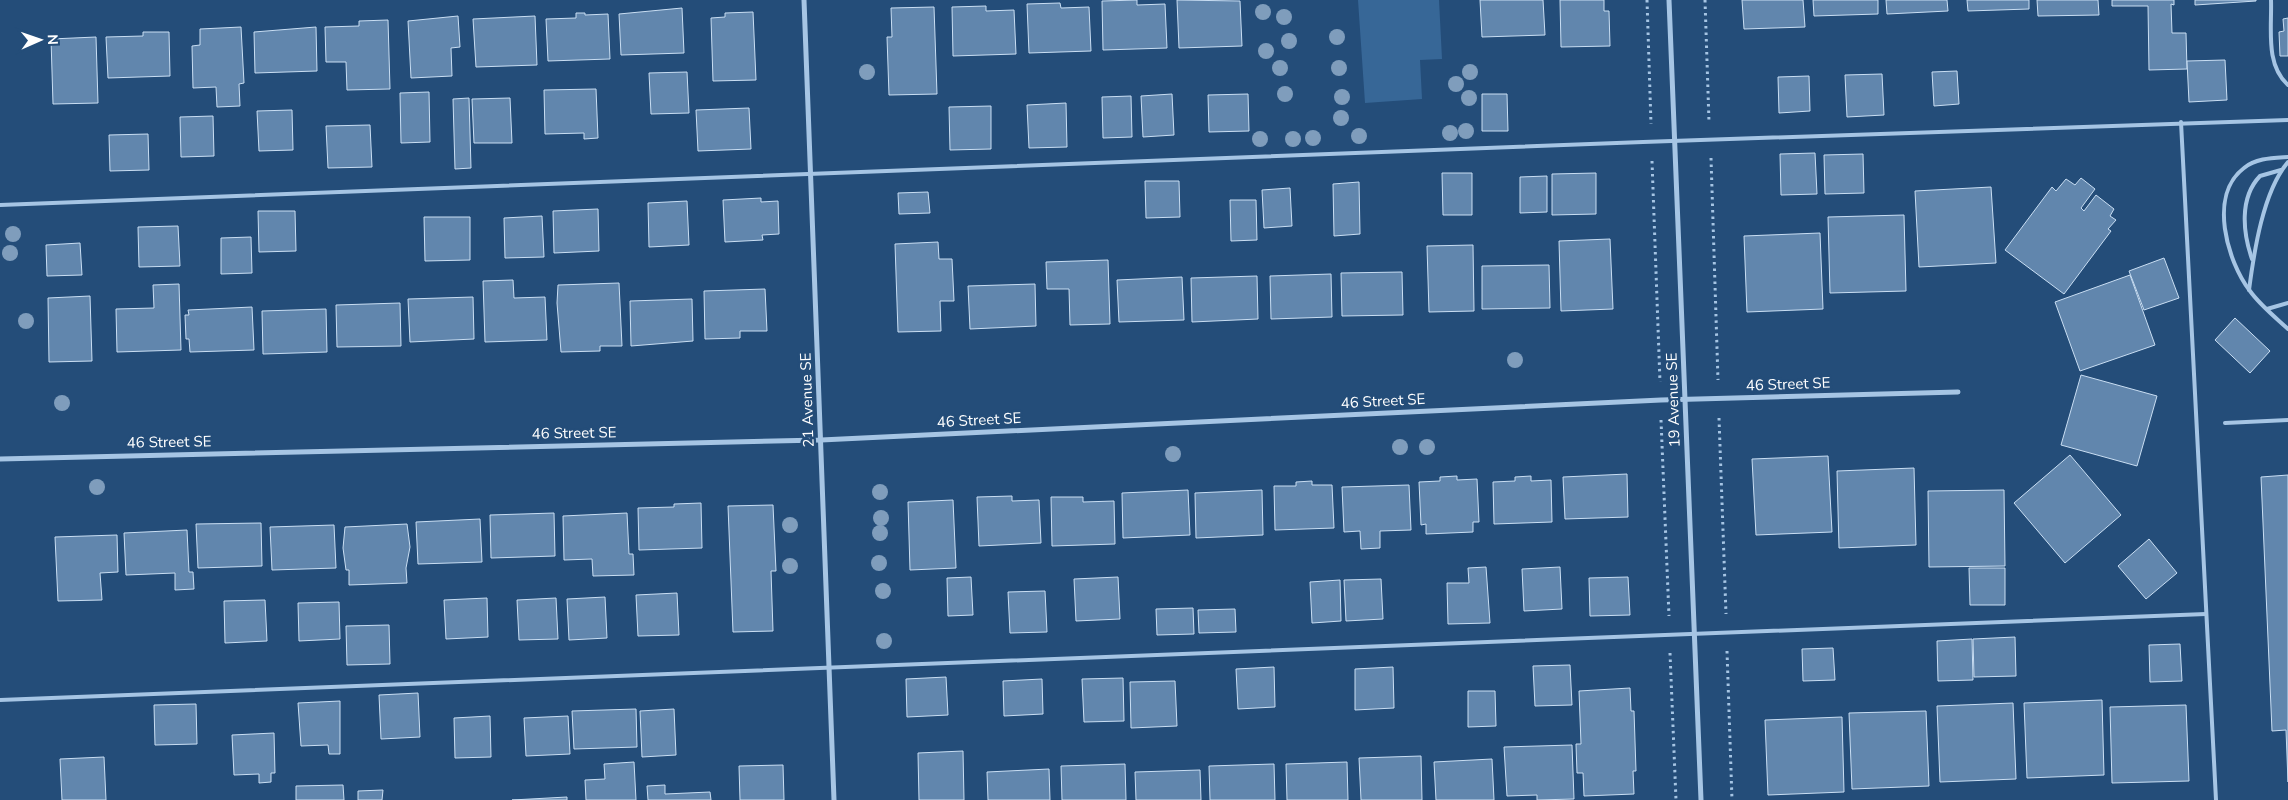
<svg xmlns="http://www.w3.org/2000/svg" width="2288" height="800" font-family="'Nunito Sans',sans-serif">
<rect width="100%" height="100%" fill="#244d79"/>
<path fill="#376797" d="M1358 0H1439L1442 59 1420 60 1422 99 1365 103Z"/>
<g fill="#6186ad" stroke="#c9def3">
<path d="M1137 0V5L1165 4 1167 48 1103 50 1102 1Z"/>
<path d="M1177 0 1240 1 1242 46 1179 48Z"/>
<path d="M1480 0H1543L1545 35 1482 37Z"/>
<path d="M1560 0H1604V11H1609L1610 46 1561 47Z"/>
<path d="M1742 0H1803L1805 27 1744 29Z"/>
<path d="M1813 0H1878V14L1814 16Z"/>
<path d="M1886 0H1947L1948 11 1887 14Z"/>
<path d="M1967 0H2029V9L1968 11Z"/>
<path d="M2037 0H2098L2099 15 2038 16Z"/>
<path d="M2112 0H2174V5L2171 4 2172 33H2186L2187 69 2149 70 2148 6H2112Z"/>
<path d="M2195 0H2256V1L2195 5Z"/>
<path d="M1060 3 1061 8 1089 7 1091 51 1029 53 1027 4Z"/>
<path d="M986 6V11L1014 10 1016 54 953 56 952 7Z"/>
<path d="M934 7 937 94 889 95 887 37H892L891 8Z"/>
<path d="M682 8 684 53 621 55 619 14Z"/>
<path d="M753 12 756 80 713 81 711 18 725 17V13Z"/>
<path d="M576 13H585V15L608 14 610 59 548 61 546 19 576 18Z"/>
<path d="M458 16 460 47 451 48 452 76 411 78 408 21Z"/>
<path d="M535 16 537 65 476 67 473 19Z"/>
<path d="M2288 18V56H2280L2279 32 2284 31 2283 19Z"/>
<path d="M388 20 390 89 347 90 346 62H326L325 27 359 26V21Z"/>
<path d="M241 27 244 83 239 84 240 106 217 107 216 87 193 88 192 46 200 45V29Z"/>
<path d="M316 27 317 71 255 73 254 32Z"/>
<path d="M143 32H169L170 76 108 78 106 37 143 36Z"/>
<path d="M96 37 98 103 53 104 51 39Z"/>
<path d="M2225 60 2227 100 2189 102 2187 61Z"/>
<path d="M1957 71 1959 104 1934 106 1932 72Z"/>
<path d="M687 72 689 113 651 114 649 73Z"/>
<path d="M1882 74 1884 115 1847 117 1845 75Z"/>
<path d="M1809 76 1810 111 1779 113 1778 77Z"/>
<path d="M596 89 598 138 584 139V133L545 134 544 90Z"/>
<path d="M429 92 430 142 401 143 400 93Z"/>
<path d="M1172 94 1174 135 1143 137 1141 96Z"/>
<path d="M1248 94 1249 131 1209 132 1208 95Z"/>
<path d="M1482 94H1507L1508 131H1482Z"/>
<path d="M1131 96 1132 137 1103 138 1102 97Z"/>
<path d="M469 98 471 168 455 169 453 99Z"/>
<path d="M510 98 512 143H474L472 99Z"/>
<path d="M1066 103 1067 147 1029 148 1027 105Z"/>
<path d="M991 106V149L950 150 949 107Z"/>
<path d="M749 108 751 149 698 151 696 110Z"/>
<path d="M292 110 293 150 259 151 257 111Z"/>
<path d="M213 116 214 156 181 157 180 117Z"/>
<path d="M370 125 372 167 328 168 326 126Z"/>
<path d="M148 134 149 170 110 171 109 135Z"/>
<path d="M1815 153 1817 194 1781 195 1780 154Z"/>
<path d="M1863 154 1864 193 1825 194 1824 155Z"/>
<path d="M1442 173H1472V215H1443Z"/>
<path d="M1596 173V214L1552 215V174Z"/>
<path d="M1547 176V212L1520 213V177Z"/>
<path d="M2081 178 2095 189 2081 208 2084 211 2096 195 2114 209 2110 216 2116 220 2108 229 2111 231 2064 294 2005 250 2052 187 2056 191 2066 179 2075 185Z"/>
<path d="M1145 181H1179L1180 217 1146 218Z"/>
<path d="M1359 182 1360 234 1334 236 1333 184Z"/>
<path d="M1991 187 1996 263 1919 267 1915 191Z"/>
<path d="M1290 188 1292 226 1264 228 1262 190Z"/>
<path d="M928 192 930 213 899 214 898 193Z"/>
<path d="M761 198V202L778 201 779 234 762 235 763 240 725 242 723 200Z"/>
<path d="M1230 200H1256L1257 240 1231 241Z"/>
<path d="M687 201 689 245 649 247 648 203Z"/>
<path d="M598 209 599 251 554 253 553 211Z"/>
<path d="M258 211H295L296 251 259 252Z"/>
<path d="M1904 215 1906 291 1830 293 1828 217Z"/>
<path d="M542 216 544 257 505 258 504 218Z"/>
<path d="M424 217H470V260L425 261Z"/>
<path d="M178 226 180 266 139 267 138 227Z"/>
<path d="M1820 233 1823 309 1747 312 1744 236Z"/>
<path d="M251 237 252 273 221 274V238Z"/>
<path d="M1610 239 1613 309 1561 311 1559 241Z"/>
<path d="M938 242 939 259H952L954 301H940L941 331 898 332 895 244Z"/>
<path d="M80 243 82 275 47 276 46 245Z"/>
<path d="M1473 245 1474 311 1429 312 1427 246Z"/>
<path d="M2164 258 2179 298 2144 310 2129 271Z"/>
<path d="M1108 260 1110 324 1070 325 1069 289H1047L1046 262Z"/>
<path d="M1549 265 1550 308 1482 309V266Z"/>
<path d="M1402 272 1403 315 1342 316 1341 273Z"/>
<path d="M1331 274 1332 317 1271 319 1270 276Z"/>
<path d="M2130 275 2155 345 2080 371 2055 302Z"/>
<path d="M1257 276 1258 319 1192 322 1191 278Z"/>
<path d="M1182 277 1184 320 1119 322 1117 280Z"/>
<path d="M513 280 514 298 545 297 547 340 485 342 483 281Z"/>
<path d="M619 283 622 346H600V351L561 352 557 303 558 285Z"/>
<path d="M179 284 181 350 117 352 116 309 154 308 153 285Z"/>
<path d="M1035 284 1036 326 970 329 968 286Z"/>
<path d="M765 289 767 331H740V338L705 339 704 291Z"/>
<path d="M90 296 92 361 49 362 48 298Z"/>
<path d="M473 297 474 339 410 342 408 299Z"/>
<path d="M692 299 693 341 631 346 630 301Z"/>
<path d="M400 303 401 346 337 347 336 305Z"/>
<path d="M252 307 254 350 190 352 189 339H186L185 315H189L188 310Z"/>
<path d="M326 309 327 352 263 354 262 311Z"/>
<path d="M2235 318 2270 351 2250 373 2215 340Z"/>
<path d="M2081 375 2157 396 2137 466 2061 445Z"/>
<path d="M2070 455 2121 515 2065 563 2014 503Z"/>
<path d="M1828 456 1832 532 1756 535 1752 459Z"/>
<path d="M1914 468 1916 545 1839 548 1837 471Z"/>
<path d="M1627 474 1628 517 1565 519 1563 477Z"/>
<path d="M2288 475V782L2286 730 2272 731 2261 477Z"/>
<path d="M1457 476V480L1477 479 1479 522H1473V532L1426 534V524L1421 525 1419 482 1440 481V477Z"/>
<path d="M1531 476V481L1551 480 1552 522 1494 524 1493 482 1515 481V477Z"/>
<path d="M1312 481V485H1332L1334 528 1275 530 1274 486H1296V482Z"/>
<path d="M1409 485 1411 530 1380 531V548L1361 549 1360 531 1344 532 1342 487Z"/>
<path d="M1188 490 1190 535 1123 538 1122 493Z"/>
<path d="M1262 490 1263 535 1196 538 1195 493Z"/>
<path d="M2004 490 2005 566 1929 567 1928 491Z"/>
<path d="M1012 496V501L1039 500 1041 543 979 546 977 497Z"/>
<path d="M1051 497H1083V502L1114 501 1115 544 1052 546Z"/>
<path d="M953 500 956 568 910 570 908 502Z"/>
<path d="M701 503 702 548 639 550 638 508 674 507V504Z"/>
<path d="M773 505 776 571H771L773 631 733 632 728 506Z"/>
<path d="M554 513 555 556 491 558 490 515Z"/>
<path d="M627 513 629 554H633L634 575 593 576 592 559 564 560 563 516Z"/>
<path d="M480 519 482 562 418 564 416 522Z"/>
<path d="M261 523 262 566 198 568 196 524Z"/>
<path d="M407 524 410 547 406 568 407 583 349 585V570H346L343 548 345 527Z"/>
<path d="M334 525 336 568 272 570 270 527Z"/>
<path d="M187 530 189 572H193L194 589 175 590V573L126 575 124 533Z"/>
<path d="M117 535 118 572 100 573 102 600 58 601 55 537Z"/>
<path d="M2149 539 2177 573 2146 599 2118 566Z"/>
<path d="M1486 567 1490 623 1448 624 1447 583H1469L1468 568Z"/>
<path d="M1560 567 1562 609 1524 611 1522 569Z"/>
<path d="M1969 568H2005V605H1970Z"/>
<path d="M971 577 973 615 948 616 947 578Z"/>
<path d="M1118 577 1120 619 1076 621 1074 579Z"/>
<path d="M1628 577 1630 615 1590 616 1589 578Z"/>
<path d="M1381 579 1383 619 1346 621 1344 580Z"/>
<path d="M1340 580 1341 621 1312 623 1310 582Z"/>
<path d="M1045 591 1047 632 1010 633 1008 592Z"/>
<path d="M677 593 679 635 638 636 636 595Z"/>
<path d="M605 597 607 638 569 640 567 599Z"/>
<path d="M487 598 488 637 446 639 444 600Z"/>
<path d="M556 598 558 639 519 640 517 600Z"/>
<path d="M265 600 267 641 225 643 224 601Z"/>
<path d="M339 602 340 639 299 641 298 603Z"/>
<path d="M1193 608 1194 634 1157 635 1156 609Z"/>
<path d="M1235 609 1236 632 1199 633 1198 610Z"/>
<path d="M389 625 390 664 347 665 346 626Z"/>
<path d="M2015 637 2016 676 1974 677 1973 639Z"/>
<path d="M1972 639 1973 680 1938 681 1937 641Z"/>
<path d="M2180 644 2182 681 2150 682 2149 645Z"/>
<path d="M1833 648 1835 680 1803 681 1802 649Z"/>
<path d="M1570 665 1572 705 1535 706 1533 666Z"/>
<path d="M1274 667 1275 707 1238 709 1236 669Z"/>
<path d="M1393 667 1394 708 1355 710V669Z"/>
<path d="M946 677 948 715 907 717 906 679Z"/>
<path d="M1123 678 1124 721 1084 722 1082 679Z"/>
<path d="M1042 679 1043 714 1004 716 1003 681Z"/>
<path d="M1175 681 1177 726 1131 728 1130 682Z"/>
<path d="M1630 688 1631 711H1634L1636 771H1633L1634 794 1584 796 1583 773H1577L1576 744H1581L1579 691Z"/>
<path d="M1468 691H1495L1496 726 1468 727Z"/>
<path d="M418 693 420 737 381 739 379 695Z"/>
<path d="M2102 700 2104 775 2027 778 2024 703Z"/>
<path d="M340 701V754H329L328 745 301 746 298 703Z"/>
<path d="M2013 703 2016 779 1940 782 1937 706Z"/>
<path d="M196 704 197 744 155 745 154 705Z"/>
<path d="M2186 705 2189 781 2112 783 2110 707Z"/>
<path d="M636 709 637 747 574 749 572 711Z"/>
<path d="M674 709 676 755 642 757 640 711Z"/>
<path d="M1926 711 1929 786 1852 789 1849 713Z"/>
<path d="M490 716 491 757 455 758 454 718Z"/>
<path d="M568 716 570 754 526 756 524 718Z"/>
<path d="M1842 717 1844 792 1768 795 1765 720Z"/>
<path d="M274 733 275 773H271V782L259 783V774L234 775 232 735Z"/>
<path d="M1572 745 1574 799 1537 800V795L1507 796 1504 747Z"/>
<path d="M963 751 964 800H919L918 753Z"/>
<path d="M1421 756 1422 800H1361L1359 758Z"/>
<path d="M104 757 106 800H62L60 759Z"/>
<path d="M1492 759 1494 800H1436L1434 762Z"/>
<path d="M634 762 636 800H586L585 780 605 779 604 764Z"/>
<path d="M1347 762 1348 800H1287L1286 764Z"/>
<path d="M1125 764 1126 800H1062L1061 766Z"/>
<path d="M1274 764 1275 800H1210L1209 766Z"/>
<path d="M783 765 784 800H740L739 766Z"/>
<path d="M1049 769 1050 800H988L987 772Z"/>
<path d="M1200 770 1201 800H1136L1135 772Z"/>
<path d="M343 785 344 800H296V786Z"/>
<path d="M665 785V794L710 792 711 800H648L647 786Z"/>
<path d="M383 790 382 800H358V791Z"/>
<path d="M567 797V800H512Z"/>
</g>
<g fill="none" stroke-linecap="round" stroke-linejoin="round">
<g stroke="#a6c5e4" stroke-width="3" stroke-dasharray="2.5 4" stroke-linecap="butt">
<path d="M1647 0 1651 124"/>
<path d="M1705 0 1709 122"/>
<path d="M1711 158 1718 380"/>
<path d="M1652 161 1660 382"/>
<path d="M1719 418 1726 614"/>
<path d="M1661 420 1669 616"/>
<path d="M1727 651 1732 800"/>
<path d="M1670 653 1676 800"/>
</g>
<g stroke="#a6c5e4" stroke-width="4">
<path d="M2271 0C2272 29 2265 64 2288 85"/>
<path d="M2181 122 2216 800"/>
<path d="M2288 157C2273 158 2256 158 2244 168 2208 195 2227 261 2250 291 2260 305 2275 317 2288 329"/>
<path d="M0 205 1643 142 2288 120"/>
<path d="M2252 259C2243 233 2239 198 2260 176L2281 170"/>
<path d="M2249 290C2254 252 2263 191 2288 162"/>
<path d="M2267 309 2288 303"/>
<path d="M2225 423 2288 420"/>
<path d="M0 700 2206 614"/>
</g>
<g stroke="#a6c5e4" stroke-width="5">
<path d="M804 0 834 800"/>
<path d="M1669 0 1701 800"/>
<path d="M0 459 821 440 1661 400 1958 392"/>
</g>
</g>
<g fill="#7f9dbc">
<circle cx="1263" cy="12" r="8"/>
<circle cx="1284" cy="17" r="8"/>
<circle cx="1337" cy="37" r="8"/>
<circle cx="1289" cy="41" r="8"/>
<circle cx="1266" cy="51" r="8"/>
<circle cx="1280" cy="68" r="8"/>
<circle cx="1339" cy="68" r="8"/>
<circle cx="867" cy="72" r="8"/>
<circle cx="1470" cy="72" r="8"/>
<circle cx="1456" cy="84" r="8"/>
<circle cx="1285" cy="94" r="8"/>
<circle cx="1342" cy="97" r="8"/>
<circle cx="1469" cy="98" r="8"/>
<circle cx="1341" cy="118" r="8"/>
<circle cx="1466" cy="131" r="8"/>
<circle cx="1450" cy="133" r="8"/>
<circle cx="1359" cy="136" r="8"/>
<circle cx="1313" cy="138" r="8"/>
<circle cx="1260" cy="139" r="8"/>
<circle cx="1293" cy="139" r="8"/>
<circle cx="13" cy="234" r="8"/>
<circle cx="10" cy="253" r="8"/>
<circle cx="26" cy="321" r="8"/>
<circle cx="1515" cy="360" r="8"/>
<circle cx="62" cy="403" r="8"/>
<circle cx="1400" cy="447" r="8"/>
<circle cx="1427" cy="447" r="8"/>
<circle cx="1173" cy="454" r="8"/>
<circle cx="97" cy="487" r="8"/>
<circle cx="880" cy="492" r="8"/>
<circle cx="881" cy="518" r="8"/>
<circle cx="790" cy="525" r="8"/>
<circle cx="880" cy="533" r="8"/>
<circle cx="879" cy="563" r="8"/>
<circle cx="790" cy="566" r="8"/>
<circle cx="883" cy="591" r="8"/>
<circle cx="884" cy="641" r="8"/>
</g>
<g text-anchor="middle" stroke-width="5" stroke-linejoin="round" paint-order="stroke">
<g font-size="15" fill="#fff" stroke="#244d79">
<text transform="translate(1788 384) rotate(-2)" y="5">46 Street SE</text>
<text transform="translate(807 400) rotate(-92)" y="5">21 Avenue SE</text>
<text transform="translate(1673 400) rotate(-92)" y="5">19 Avenue SE</text>
<text transform="translate(1383 401) rotate(-3)" y="5">46 Street SE</text>
<text transform="translate(979 420) rotate(-3)" y="5">46 Street SE</text>
<text transform="translate(574 433) rotate(-1)" y="5">46 Street SE</text>
<text transform="translate(169 442) rotate(-1)" y="5">46 Street SE</text>
</g>
</g>
<g transform="translate(40 40) rotate(88)" stroke="#244d79" stroke-width="4" paint-order="stroke">
<path d="M0-4L9 19L0 12L-9 19Z" fill="#ffffff"/>
<text y="-8" font-size="14" font-weight="bold" text-anchor="middle" fill="#ffffff">N</text>
</g>
</svg>
